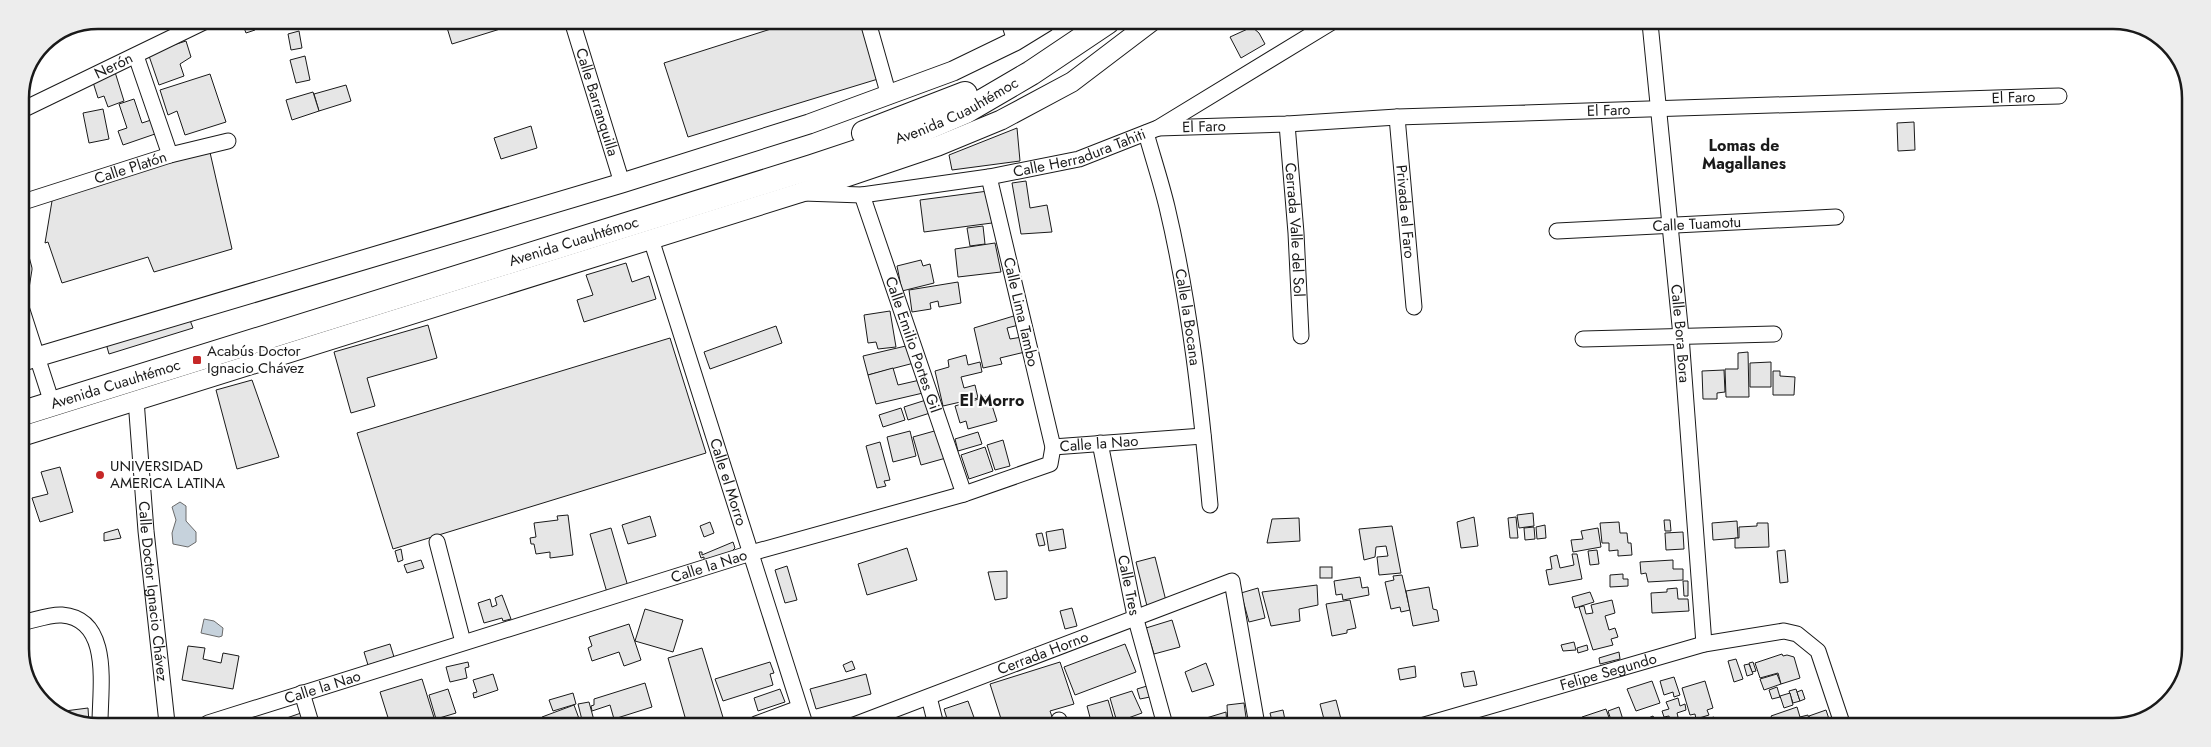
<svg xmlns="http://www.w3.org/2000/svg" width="2211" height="747" font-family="Jost,sans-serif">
<rect width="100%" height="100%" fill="#fff"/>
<g fill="#c6d2dc" stroke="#6a6a6a">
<path d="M180 502 186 506V521L196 532V542L188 547 173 544 172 533 176 520 172 507Z"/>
<path d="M204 619 214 621 223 628 222 636 219 637 201 633Z"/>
</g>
<g fill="#e6e6e6" stroke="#1a1a1a">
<path d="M134 20H146L148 24 138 29Z"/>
<path d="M241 20H251L255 30 246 33Z"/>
<path d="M261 20H277L273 27Z"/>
<path d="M445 21H512L513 25 452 44Z"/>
<path d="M796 21 860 22 878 79 688 137 664 63Z"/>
<path d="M1252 27 1259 33 1265 44 1241 58 1230 37Z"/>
<path d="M299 31 302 48 291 50 288 34Z"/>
<path d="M186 41 191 57 180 64 184 76 159 85 148 53Z"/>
<path d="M305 56 310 80 296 83 290 60Z"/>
<path d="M115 72 124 101 108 107 104 96 98 98 92 79Z"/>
<path d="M210 74 226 122 185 135 177 111 168 115 160 90Z"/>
<path d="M346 85 351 101 319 111 314 94Z"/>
<path d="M313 92 319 111 292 120 286 100Z"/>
<path d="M134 99 142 123 151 120 155 134 123 145 118 131 127 128 119 104Z"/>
<path d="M103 109 109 139 89 143 83 113Z"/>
<path d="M1914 122 1915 150 1898 151 1897 123Z"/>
<path d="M531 126 537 148 501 159 494 138Z"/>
<path d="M1017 128 1020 161 952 170 949 155Z"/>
<path d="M209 148 232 249 154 272 148 257 62 283 48 242 45 243 53 195Z"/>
<path d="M1026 181 1030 208 1047 205 1052 232 1021 234 1012 183Z"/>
<path d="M988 191 992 223 924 232 920 200Z"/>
<path d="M983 226 985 244 970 246 967 228Z"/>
<path d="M995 243 1001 272 958 277 955 249Z"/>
<path d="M921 260 923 266 930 264 934 283 902 291 897 266Z"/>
<path d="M626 263 632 282 649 276 656 299 584 322 577 300 593 295 586 275Z"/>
<path d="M958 282 961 303 939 307 938 301 930 303 931 309 912 312 909 290Z"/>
<path d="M890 311 896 347 878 349 876 342 868 343 864 315Z"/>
<path d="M188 315 193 328 109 354 105 340Z"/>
<path d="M1017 315 1019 325 1007 328 1010 339 1022 337 1025 352 1000 358 1002 364 983 368 974 328Z"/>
<path d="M428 325 437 358 367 378 375 406 351 413 334 352Z"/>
<path d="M776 326 782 343 710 369 704 352Z"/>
<path d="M670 338 706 453 393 549 357 433Z"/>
<path d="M910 345 914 363 868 375 863 356Z"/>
<path d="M1748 352 1749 397H1726L1725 369H1738V353Z"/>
<path d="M966 355 968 365 980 362 982 372 961 377 964 388 975 385 978 398 943 406 935 371 949 367 948 360Z"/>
<path d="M1771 362V387H1750V363Z"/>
<path d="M893 368 898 385 920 380 923 393 876 404 868 375Z"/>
<path d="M1724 370 1725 392 1717 393V399H1703L1702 371Z"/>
<path d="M1773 371H1780V376L1795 377 1794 395H1773Z"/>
<path d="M252 380 279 457 237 469 216 390Z"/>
<path d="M989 396 997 421 968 429 966 421 960 423 955 406Z"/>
<path d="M926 400 930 413 908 420 904 407Z"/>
<path d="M901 408 905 420 883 427 879 415Z"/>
<path d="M938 430 946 458 921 465 913 437Z"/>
<path d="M910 431 916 456 893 462 887 437Z"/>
<path d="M978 432 982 444 958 451 955 439Z"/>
<path d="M1003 440 1010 466 995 470 987 445Z"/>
<path d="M880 442 890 480 884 481 886 486 877 488 866 446Z"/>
<path d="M985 447 993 471 969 479 961 455Z"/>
<path d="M60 467 73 512 40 522 32 498 48 494 41 472Z"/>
<path d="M1533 513 1534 526 1519 528 1517 515Z"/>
<path d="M568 515 573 555 550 558V552L536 554 534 544H531L530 538 536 537 534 523 558 520 557 516Z"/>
<path d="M650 516 656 536 628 544 622 525Z"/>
<path d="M1474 517 1478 546 1461 548 1457 522Z"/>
<path d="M1516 517 1518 538H1510L1508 518Z"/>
<path d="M1299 518 1300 541 1267 543 1272 519Z"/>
<path d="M1664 520H1670L1671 531H1665Z"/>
<path d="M1737 521 1738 538 1713 540 1712 523Z"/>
<path d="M710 522 714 533 704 537 700 526Z"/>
<path d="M1619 522 1620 533H1627L1628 543H1631L1632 555 1618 556V550L1609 551V543H1602L1600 523Z"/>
<path d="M1757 523H1768L1769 547 1735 548V538H1739V527L1757 526Z"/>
<path d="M1545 525 1546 538 1537 539 1536 527Z"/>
<path d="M1392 526 1401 573 1379 575 1377 557 1388 556 1386 546 1376 547 1375 557 1364 560 1359 529Z"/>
<path d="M1534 527 1535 539 1525 540 1524 528Z"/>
<path d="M611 528 629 590 608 596 590 534Z"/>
<path d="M1598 528 1601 547 1573 552 1571 540 1583 539 1581 531Z"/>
<path d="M118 529 121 538 104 541V533Z"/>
<path d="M1063 529 1066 548 1049 551 1046 532Z"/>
<path d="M1683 532 1684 549 1666 550 1665 533Z"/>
<path d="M1042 533 1045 545 1039 546 1036 534Z"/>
<path d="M733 542 735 548 733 550 736 551 704 563V557L701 558 699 552H702V555Z"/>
<path d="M907 548 917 580 867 595 858 564Z"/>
<path d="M401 549 403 560 398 562 395 551Z"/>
<path d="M1597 550 1599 564 1590 565 1588 551Z"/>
<path d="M1785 550 1788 582 1780 583 1777 551Z"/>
<path d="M1572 554H1577L1582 579 1549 585 1546 570 1552 569 1550 557 1557 555 1560 568 1574 565Z"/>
<path d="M1155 557 1166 601 1147 606 1136 562Z"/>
<path d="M421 560 424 568 407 573 404 565Z"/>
<path d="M1673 560V569H1683V580L1648 582 1646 573 1641 574 1640 562Z"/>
<path d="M787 566 797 600 785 603 775 570Z"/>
<rect x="1320" y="567" width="12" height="11"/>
<path d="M1007 571V598L995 600 988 572Z"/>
<path d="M1623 574V579H1628V586L1610 587V575Z"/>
<path d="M1402 575 1410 610 1401 612 1400 607 1391 609 1385 582 1394 580 1393 576Z"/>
<path d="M1360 577 1362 588 1368 587 1369 595 1343 600 1342 594 1336 595 1334 581Z"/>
<path d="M1683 581H1688V596H1684Z"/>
<path d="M1317 585 1318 605 1299 609 1300 621 1271 626 1262 592Z"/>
<path d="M1429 587 1433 609 1437 610 1439 621 1413 626 1406 591Z"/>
<path d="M1258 588 1265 618 1249 622 1241 593Z"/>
<path d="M1677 588 1678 599H1688L1689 611 1652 613 1651 593 1667 592V589Z"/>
<path d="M1590 592 1594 602 1575 608 1572 597Z"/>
<path d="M502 595 511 619 503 621 502 618 484 623 478 603 490 599 492 607 497 605 495 598Z"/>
<path d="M1350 600 1356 628 1347 630V633L1332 636 1326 604Z"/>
<path d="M1612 600 1615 613 1605 616 1609 630 1615 628 1618 637 1611 639 1613 645 1593 650 1579 607 1584 606 1586 614 1593 613 1591 605Z"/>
<path d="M1072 608 1077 626 1065 629 1060 611Z"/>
<path d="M645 609 683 620 673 652 635 641Z"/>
<path d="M1172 620 1180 647 1154 654 1146 628Z"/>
<path d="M629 624 641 660 624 666 619 652 592 661 588 648 592 646 589 637Z"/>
<path d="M1574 642 1576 650 1563 651 1561 645Z"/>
<path d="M390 644 394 657 368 665 364 652Z"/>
<path d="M1125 644 1136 672 1075 695 1064 667Z"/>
<path d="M1587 645 1588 650 1578 653 1577 648Z"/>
<path d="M188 646 205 648 203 659 221 663 223 653 239 656 233 689 182 680Z"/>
<path d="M702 648 725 724H687L668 658Z"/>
<path d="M1619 652 1620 659 1600 664 1599 658Z"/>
<path d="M1782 654 1783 656 1787 655 1794 657 1800 678 1781 684 1778 673 1760 678 1755 663Z"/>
<path d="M1736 659 1743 679 1734 682 1728 661Z"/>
<path d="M852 661 855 669 846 672 843 665Z"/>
<path d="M468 662 469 667 465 668 467 678 450 682 446 667Z"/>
<path d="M770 662 774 673 770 674 773 685 723 701 715 679Z"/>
<path d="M1060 662 1074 704 1050 711 1054 722 1046 725H1003L990 684Z"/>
<path d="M1753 662 1756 671 1752 672 1749 663Z"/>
<path d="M1206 663 1214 685 1192 692 1185 672Z"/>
<path d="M1749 664 1753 674 1747 676 1744 665Z"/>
<path d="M1415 666 1416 677 1400 680 1398 669Z"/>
<path d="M1474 671 1477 685 1464 687 1461 673Z"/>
<path d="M493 674 498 690 474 698 473 693 477 692 473 680Z"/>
<path d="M866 674 871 694 816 709 810 689Z"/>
<path d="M1777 674 1781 684 1764 690 1760 679Z"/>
<path d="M1674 677 1680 695 1674 697 1673 692 1664 695 1660 681Z"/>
<path d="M422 679 436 724H390L380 692Z"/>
<path d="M1652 681 1660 703 1636 711 1627 689Z"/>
<path d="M1705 681 1713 708 1707 710 1709 715 1696 719 1695 714 1690 715 1682 688Z"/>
<path d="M645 683 652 707 614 719 610 705 592 711 591 706 594 705V699Z"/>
<path d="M1147 686 1150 697 1140 699 1137 689Z"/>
<path d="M1777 687 1780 697 1772 699 1769 690Z"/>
<path d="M448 689 456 713 436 719 429 695Z"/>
<path d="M780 689 785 702 758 711 754 698Z"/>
<path d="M1796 689 1800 701 1793 703 1789 691Z"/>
<path d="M1802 690 1805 699 1800 701 1797 692Z"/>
<path d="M1132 691 1142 713 1117 722 1110 698Z"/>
<path d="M573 693 576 704 553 711 549 700Z"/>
<path d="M1790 693 1793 705 1784 708 1780 696Z"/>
<path d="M1678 698 1680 706 1685 704 1686 710 1677 713 1678 717 1670 720 1669 716 1664 717 1662 711 1669 709 1666 702Z"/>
<path d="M1108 700 1115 724 1092 725 1087 706Z"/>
<path d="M1336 700 1341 719 1325 723 1320 704Z"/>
<path d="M968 701 976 723 949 725 944 709Z"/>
<path d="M589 702 595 724H583L578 704Z"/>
<path d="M1244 703 1247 725H1228L1227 705Z"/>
<path d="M574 705 581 724H545L542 717Z"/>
<path d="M1619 707 1625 726H1613L1608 711Z"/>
<path d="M1797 707 1800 717 1808 715 1809 720 1797 726H1775L1771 716Z"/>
<path d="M88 708 89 723H73L57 712Z"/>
<path d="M1606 709 1612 726H1585L1582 717Z"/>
<path d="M1283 710 1286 725H1273L1270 713Z"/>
<path d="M1826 710 1830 722 1813 726 1809 716Z"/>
<path d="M1226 712 1227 725H1204L1203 719Z"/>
<path d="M301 713 304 723H283L281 720Z"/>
<path d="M1653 716 1656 722 1649 725 1646 719Z"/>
<path d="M1714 717 1717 726H1693L1692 723Z"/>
<path d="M662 718H674V724H664Z"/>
<path d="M1571 718 1574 726H1559L1558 722Z"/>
<path d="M1809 720 1811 726H1798L1797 725Z"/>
</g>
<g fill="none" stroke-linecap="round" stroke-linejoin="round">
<g stroke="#1a1a1a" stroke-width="17">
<g id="minor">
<path id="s1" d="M572 21 622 183"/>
<path d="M868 22 889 96"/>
<path d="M1009 22 1015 41"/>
<path id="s2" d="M1650 23 1681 336 1704 644"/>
<path d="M136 56 170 155"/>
<path id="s3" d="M20 111 208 20"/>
<path id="s4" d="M1397 117 1414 307"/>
<path id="s5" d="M1287 124 1296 233 1301 336"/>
<path id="s6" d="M1158 128 1287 124 1397 117 2059 96"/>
<path id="s7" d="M1146 133C1153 158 1161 182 1167 207 1190 304 1201 406 1210 505"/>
<path id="s8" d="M803 193 862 195 989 177 1079 159 1158 128 1332 22"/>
<path id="s9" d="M862 195 964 494"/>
<path id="s10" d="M20 203 170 155 228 141"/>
<path id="s11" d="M1557 231 1836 217"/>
<path id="s12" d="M651 239 805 724"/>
<path d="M20 254 24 269 20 294"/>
<path d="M20 304 52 403"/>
<path d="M1583 339 1774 334"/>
<path id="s13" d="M136 400 146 531 167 723"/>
<path id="s14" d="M1100 443 1135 616 1165 725"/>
<path id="s15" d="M1053 447 1203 436"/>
<path d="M437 542 463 642"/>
<path d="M20 623C33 621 49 614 62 615 112 619 100 688 100 723"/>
<path d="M302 693 311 723"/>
<path d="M929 697 936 725"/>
<path d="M1059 720 1061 725"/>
<path id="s16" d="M208 723 751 553 964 494 1050 464 1053 447 989 177"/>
<path d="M756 724 799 708"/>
<path id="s17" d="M854 725 1232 581 1257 725"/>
<path id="s18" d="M1421 726 1704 644 1784 631 1797 634 1818 651 1843 726"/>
</g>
</g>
<g stroke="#1a1a1a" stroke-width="21">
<g id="tertiary">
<path d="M20 362 622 183 809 124 953 71 1015 41 1046 22"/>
<path d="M20 437 799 193 938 146 1001 120 1072 82 1151 22"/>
</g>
</g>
<g stroke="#1a1a1a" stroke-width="26">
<g id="primary">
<path d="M864 133 965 94"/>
<path id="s19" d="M20 414 812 167 917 132 966 111 1031 73 1107 22"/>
</g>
</g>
<use href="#minor" stroke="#fff" stroke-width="15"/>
<use href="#tertiary" stroke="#fff" stroke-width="19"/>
<use href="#primary" stroke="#fff" stroke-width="24"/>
</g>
<g fill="#c62828" stroke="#fff" stroke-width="2">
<rect x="192" y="355" width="10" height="10" rx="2.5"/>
<circle cx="100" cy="475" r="5"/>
</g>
<g text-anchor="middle" stroke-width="4" stroke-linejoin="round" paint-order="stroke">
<g font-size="15" fill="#1a1a1a" stroke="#fff">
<text dy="5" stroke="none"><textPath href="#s3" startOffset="104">Nerón</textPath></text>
<text dy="5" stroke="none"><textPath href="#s6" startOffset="856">El Faro</textPath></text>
<text dy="5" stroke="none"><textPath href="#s1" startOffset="85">Calle Barranquilla</textPath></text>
<text dy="5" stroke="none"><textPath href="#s19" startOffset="985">Avenida Cuauhtémoc</textPath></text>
<text dy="5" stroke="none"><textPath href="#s6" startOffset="451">El Faro</textPath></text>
<text dy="5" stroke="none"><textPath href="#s6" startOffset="46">El Faro</textPath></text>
<text dy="5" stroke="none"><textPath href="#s8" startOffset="281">Calle Herradura Tahiti</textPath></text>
<text dy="5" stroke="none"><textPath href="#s10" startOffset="116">Calle Platón</textPath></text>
<text dy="5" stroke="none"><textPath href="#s4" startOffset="95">Privada el Faro</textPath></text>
<text dy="5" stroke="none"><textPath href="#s11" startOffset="140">Calle Tuamotu</textPath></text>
<text dy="5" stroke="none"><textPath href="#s5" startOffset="106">Cerrada Valle del Sol</textPath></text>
<text dy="5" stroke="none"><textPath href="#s19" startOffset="580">Avenida Cuauhtémoc</textPath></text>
<text transform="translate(1021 312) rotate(77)" y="5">Calle Lima Tambo</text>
<text dy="5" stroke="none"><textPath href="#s7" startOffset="189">Calle la Bocana</textPath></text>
<text dy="5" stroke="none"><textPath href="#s2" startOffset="312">Calle Bora Bora</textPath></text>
<text dy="5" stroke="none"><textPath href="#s9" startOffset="158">Calle Emilio Portes Gil</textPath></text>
<text dy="5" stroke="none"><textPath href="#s19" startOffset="100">Avenida Cuauhtémoc</textPath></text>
<text dy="5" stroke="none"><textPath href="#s15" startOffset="46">Calle la Nao</textPath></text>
<text dy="5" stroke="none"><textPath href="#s12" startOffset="255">Calle el Morro</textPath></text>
<text dy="5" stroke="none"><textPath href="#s16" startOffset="525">Calle la Nao</textPath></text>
<text dy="5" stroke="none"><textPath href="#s14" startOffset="145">Calle Tres</textPath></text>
<text dy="5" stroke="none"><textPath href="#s13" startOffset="192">Calle Doctor Ignacio Chávez</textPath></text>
<text dy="5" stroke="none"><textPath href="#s17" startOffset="202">Cerrada Horno</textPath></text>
<text dy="5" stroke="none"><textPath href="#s18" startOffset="195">Felipe Segundo</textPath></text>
<text dy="5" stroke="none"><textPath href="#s16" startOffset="120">Calle la Nao</textPath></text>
</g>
<g font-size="15" fill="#1a1a1a" stroke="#fff" text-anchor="start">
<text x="207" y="356">Acabús Doctor<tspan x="207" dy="17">Ignacio Chávez</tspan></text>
<text x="110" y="471">UNIVERSIDAD<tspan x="110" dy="17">AMERICA LATINA</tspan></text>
</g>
<g font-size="16" font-weight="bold" fill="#1a1a1a" stroke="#fff">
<text x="1744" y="151">Lomas de<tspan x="1744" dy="18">Magallanes</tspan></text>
<text x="992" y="406">El Morro</text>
</g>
</g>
<path d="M0 0H2211V747H0ZM98 29H2113A69 69 0 0 1 2182 98V649A69 69 0 0 1 2113 718H98A69 69 0 0 1 29 649V98A69 69 0 0 1 98 29Z" fill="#ededed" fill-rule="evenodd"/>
<path fill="none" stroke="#1a1a1a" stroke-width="2.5" d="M98 29H2113A69 69 0 0 1 2182 98V649A69 69 0 0 1 2113 718H98A69 69 0 0 1 29 649V98A69 69 0 0 1 98 29Z"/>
</svg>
